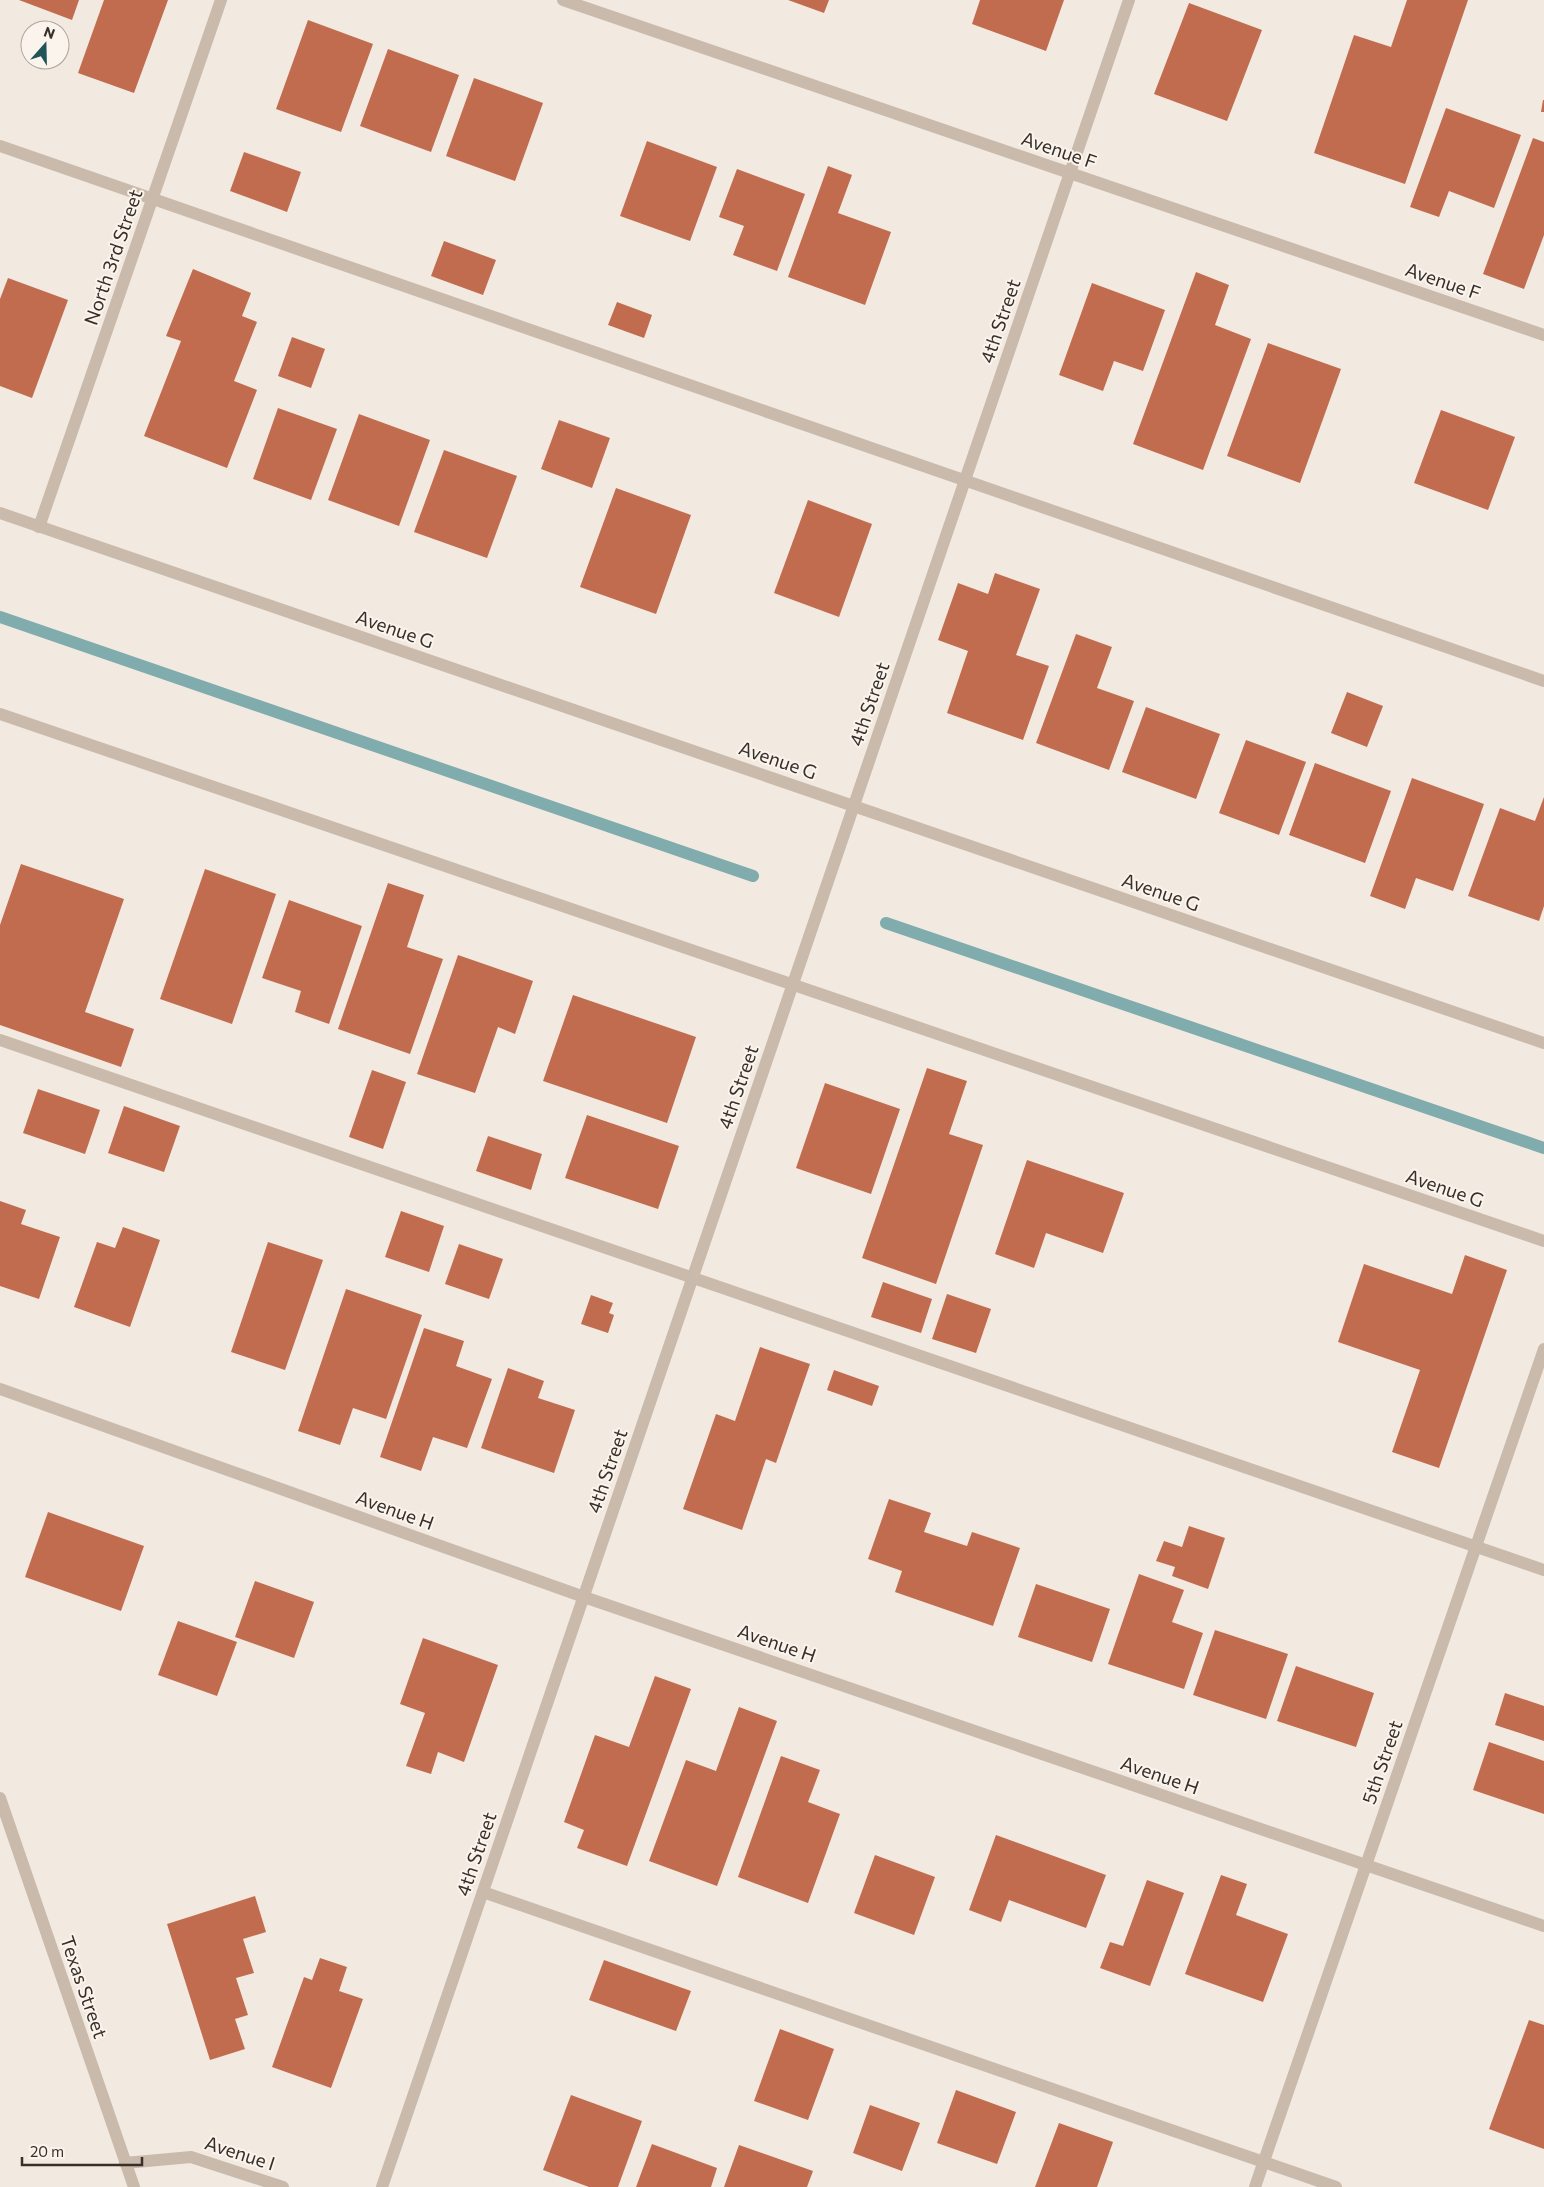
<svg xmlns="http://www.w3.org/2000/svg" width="1544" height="2187" font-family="Commissioner,sans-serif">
<rect width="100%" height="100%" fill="#f2eae0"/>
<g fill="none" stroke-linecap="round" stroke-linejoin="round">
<g stroke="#80acae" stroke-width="12">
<path d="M0 617 753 876"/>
<path d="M886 923 1544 1148"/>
</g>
</g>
<g fill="#c16c4f">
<path d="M19 0H79L72 20Z"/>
<path d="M104 0H168L134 93 78 73Z"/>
<path d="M788 0H829L824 13Z"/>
<path d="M980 0H1064L1046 51 972 24Z"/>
<path d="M1407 0H1468L1405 184 1314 153 1354 35 1391 47Z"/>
<path d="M1189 3 1262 30 1227 121 1154 94Z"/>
<path d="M308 20 373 44 341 132 276 109Z"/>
<path d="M388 49 459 75 431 152 360 126Z"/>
<path d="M474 78 543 103 515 181 446 156Z"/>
<path d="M1543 100H1544V112H1541Z"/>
<path d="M1446 108 1521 135 1494 208 1449 191 1439 217 1410 207Z"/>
<path d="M1533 138 1544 142V235L1524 289 1483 274Z"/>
<path d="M647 141 717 167 690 241 620 216Z"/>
<path d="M244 152 301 172 287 212 230 191Z"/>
<path d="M828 166 852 175 838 213 891 232 865 305 788 277Z"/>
<path d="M737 169 805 194 777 271 733 255 744 226 719 217Z"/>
<path d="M444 241 496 260 483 295 431 276Z"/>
<path d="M193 269 251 293 242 316 257 322 234 381 257 390 227 468 144 436 181 341 166 336Z"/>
<path d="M1196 272 1229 285 1215 325 1251 339 1203 470 1133 444Z"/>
<path d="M8 278 68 300 32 398 0 386V299Z"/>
<path d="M1092 283 1165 310 1143 371 1114 361 1103 391 1059 375Z"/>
<path d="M617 302 652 315 644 338 608 325Z"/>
<path d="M292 337 325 349 311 388 278 376Z"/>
<path d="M1268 343 1341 369 1300 483 1227 456Z"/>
<path d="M278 408 337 429 311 500 253 479Z"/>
<path d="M1441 410 1515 437 1488 510 1414 483Z"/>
<path d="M359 414 430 440 399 526 328 500Z"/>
<path d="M559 420 610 438 592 488 541 469Z"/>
<path d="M444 450 517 476 487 558 414 532Z"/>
<path d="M616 488 691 515 656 614 580 587Z"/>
<path d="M808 500 872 524 839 617 774 593Z"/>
<path d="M995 573 1040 589 1016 655 1049 666 1023 740 947 713 968 651 938 640 958 583 988 594Z"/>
<path d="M1076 634 1112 647 1097 688 1134 701 1109 770 1036 743Z"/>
<path d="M1347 692 1383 706 1367 747 1331 733Z"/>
<path d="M1146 707 1220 734 1196 799 1122 772Z"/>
<path d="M1246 740 1306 762 1279 835 1219 813Z"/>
<path d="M1315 763 1391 791 1365 863 1289 835Z"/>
<path d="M1412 778 1484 804 1453 891 1416 878 1405 909 1370 896Z"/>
<path d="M1544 797V906L1539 921 1468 896 1500 808 1535 821Z"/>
<path d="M21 864 124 899 85 1012 134 1029 121 1067 0 1025V925Z"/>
<path d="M205 869 276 894 232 1024 160 999Z"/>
<path d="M388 883 424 895 407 947 443 959 410 1054 338 1029Z"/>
<path d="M289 900 362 926 329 1024 295 1012 301 991 262 978Z"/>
<path d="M458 955 533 981 515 1034 498 1027 475 1093 417 1074Z"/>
<path d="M573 995 696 1037 667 1123 543 1081Z"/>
<path d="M927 1068 967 1081 949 1134 983 1145 936 1284 862 1258Z"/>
<path d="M372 1070 406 1082 383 1149 349 1137Z"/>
<path d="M825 1083 900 1109 871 1194 796 1168Z"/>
<path d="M38 1089 100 1110 85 1154 23 1133Z"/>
<path d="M124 1106 180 1126 164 1172 108 1153Z"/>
<path d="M587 1115 679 1146 658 1209 565 1178Z"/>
<path d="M488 1136 542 1154 531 1190 476 1171Z"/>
<path d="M1027 1160 1124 1193 1103 1253 1046 1233 1034 1268 995 1254Z"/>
<path d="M0 1201 26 1210 21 1224 60 1237 39 1299 0 1286Z"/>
<path d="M401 1211 444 1226 429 1272 385 1257Z"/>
<path d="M123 1227 160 1240 130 1327 74 1307 97 1242 115 1248Z"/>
<path d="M268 1242 323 1260 285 1370 231 1352Z"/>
<path d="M459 1244 503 1259 489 1299 445 1284Z"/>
<path d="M1465 1255 1507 1270 1439 1468 1392 1452 1420 1370 1338 1342 1364 1264 1452 1294Z"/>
<path d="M883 1282 932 1299 921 1333 871 1317Z"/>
<path d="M346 1289 422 1315 386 1419 353 1408 340 1445 298 1431Z"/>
<path d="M947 1294 991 1309 976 1353 932 1339Z"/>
<path d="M591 1295 613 1303 609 1313 614 1315 608 1333 581 1324Z"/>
<path d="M424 1328 464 1341 456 1366 492 1379 467 1448 433 1437 421 1471 380 1457Z"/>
<path d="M760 1347 810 1364 776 1463 766 1459 742 1530 683 1509 716 1414 735 1421Z"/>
<path d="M508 1368 544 1381 538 1398 575 1410 554 1473 481 1448Z"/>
<path d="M834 1370 879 1386 872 1406 827 1390Z"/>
<path d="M889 1499 931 1513 924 1532 967 1546 972 1532 1020 1548 993 1626 895 1592 902 1571 868 1559Z"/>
<path d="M48 1512 144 1546 121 1611 25 1577Z"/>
<path d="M1189 1526 1225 1538 1208 1589 1172 1576 1175 1567 1156 1561 1164 1541 1182 1547Z"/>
<path d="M1139 1574 1184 1590 1172 1622 1203 1633 1184 1689 1108 1664Z"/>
<path d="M255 1581 314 1602 294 1658 235 1637Z"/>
<path d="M1036 1584 1110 1609 1092 1662 1018 1637Z"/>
<path d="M178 1621 237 1642 217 1696 158 1675Z"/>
<path d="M1215 1630 1288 1654 1266 1719 1193 1695Z"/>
<path d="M423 1638 498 1665 464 1762 438 1752 431 1774 406 1766 425 1713 400 1704Z"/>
<path d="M1296 1666 1374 1693 1356 1747 1277 1721Z"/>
<path d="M655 1676 691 1689 627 1866 577 1848 584 1830 564 1822 595 1735 629 1747Z"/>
<path d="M1505 1693 1544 1706V1741L1495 1725Z"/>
<path d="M739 1707 777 1721 717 1886 649 1861 686 1760 716 1771Z"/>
<path d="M1489 1742 1544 1761V1814L1473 1790Z"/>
<path d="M781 1756 820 1770 808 1802 840 1814 808 1903 738 1877Z"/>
<path d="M996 1835 1106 1875 1086 1928 1009 1900 1001 1922 969 1910Z"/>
<path d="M875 1855 935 1877 914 1935 854 1913Z"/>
<path d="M1221 1875 1247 1884 1236 1915 1288 1934 1263 2002 1185 1974Z"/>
<path d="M1147 1880 1184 1893 1150 1986 1100 1968 1110 1942 1123 1946Z"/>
<path d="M255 1896 266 1932 243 1939 254 1973 236 1978 248 2015 235 2019 245 2049 210 2060 167 1924Z"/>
<path d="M320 1958 347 1967 339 1991 363 1999 331 2088 272 2067 304 1977 312 1980Z"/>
<path d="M604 1960 691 1991 676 2031 589 2000Z"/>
<path d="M1529 2020 1544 2025V2149L1489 2129Z"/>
<path d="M780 2029 834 2049 808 2120 754 2101Z"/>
<path d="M956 2090 1016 2112 997 2164 937 2143Z"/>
<path d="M571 2095 642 2121 618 2187H589L543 2170Z"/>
<path d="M870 2105 920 2123 902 2171 853 2153Z"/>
<path d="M1059 2123 1113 2142 1097 2187H1035Z"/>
<path d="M652 2144 717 2168 711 2187H636Z"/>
<path d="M739 2145 813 2171 807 2187H724Z"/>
</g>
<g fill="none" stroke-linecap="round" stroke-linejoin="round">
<g stroke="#cabaac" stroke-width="12">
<path d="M563 0 1544 335"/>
<path d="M0 146 1544 681"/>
<path d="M0 513 1544 1043"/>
<path d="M39 527 221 0"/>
<path d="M0 714 1544 1241"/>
<path d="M0 1040 1544 1570"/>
<path d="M0 1389 584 1597 1544 1926"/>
<path d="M0 1798 134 2187"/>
<path d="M483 1892 1336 2187"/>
<path d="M125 2163 191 2157 283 2187"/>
<path d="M382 2187 1129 0"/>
<path d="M1255 2187 1544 1349"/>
</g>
</g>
<g text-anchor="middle" stroke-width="4" stroke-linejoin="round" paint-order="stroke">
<g font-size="19" fill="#382f2a" stroke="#faf4ec">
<text transform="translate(1059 150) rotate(19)" y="7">Avenue F</text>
<text transform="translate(113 257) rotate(-71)" y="7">North 3rd Street</text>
<text transform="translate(1443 281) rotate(19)" y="7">Avenue F</text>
<text transform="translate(1000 321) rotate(-71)" y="7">4th Street</text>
<text transform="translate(395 629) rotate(19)" y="7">Avenue G</text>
<text transform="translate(869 704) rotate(-71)" y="7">4th Street</text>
<text transform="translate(778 760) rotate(19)" y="7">Avenue G</text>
<text transform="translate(1161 892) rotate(19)" y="7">Avenue G</text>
<text transform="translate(738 1087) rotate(-71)" y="7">4th Street</text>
<text transform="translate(1445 1188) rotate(19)" y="7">Avenue G</text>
<text transform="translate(607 1471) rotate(-71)" y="7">4th Street</text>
<text transform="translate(395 1510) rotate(20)" y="7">Avenue H</text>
<text transform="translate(777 1643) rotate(19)" y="7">Avenue H</text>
<text transform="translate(1382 1762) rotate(-71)" y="7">5th Street</text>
<text transform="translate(1160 1775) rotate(19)" y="7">Avenue H</text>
<text transform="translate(476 1854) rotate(-71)" y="7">4th Street</text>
<text transform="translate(84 1987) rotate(71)" y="7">Texas Street</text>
<text transform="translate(240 2153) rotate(18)" y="7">Avenue I</text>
</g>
</g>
<g transform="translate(45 45) rotate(20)"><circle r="24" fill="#faf4ec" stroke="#aca59e"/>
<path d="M0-4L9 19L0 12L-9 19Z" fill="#215459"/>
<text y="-8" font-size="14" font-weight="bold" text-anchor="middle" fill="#382f2a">N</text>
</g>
<path d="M22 2157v8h120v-8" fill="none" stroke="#382f2a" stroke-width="2.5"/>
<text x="30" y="2157" font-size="15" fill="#382f2a" stroke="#faf4ec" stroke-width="4" paint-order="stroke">20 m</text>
</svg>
